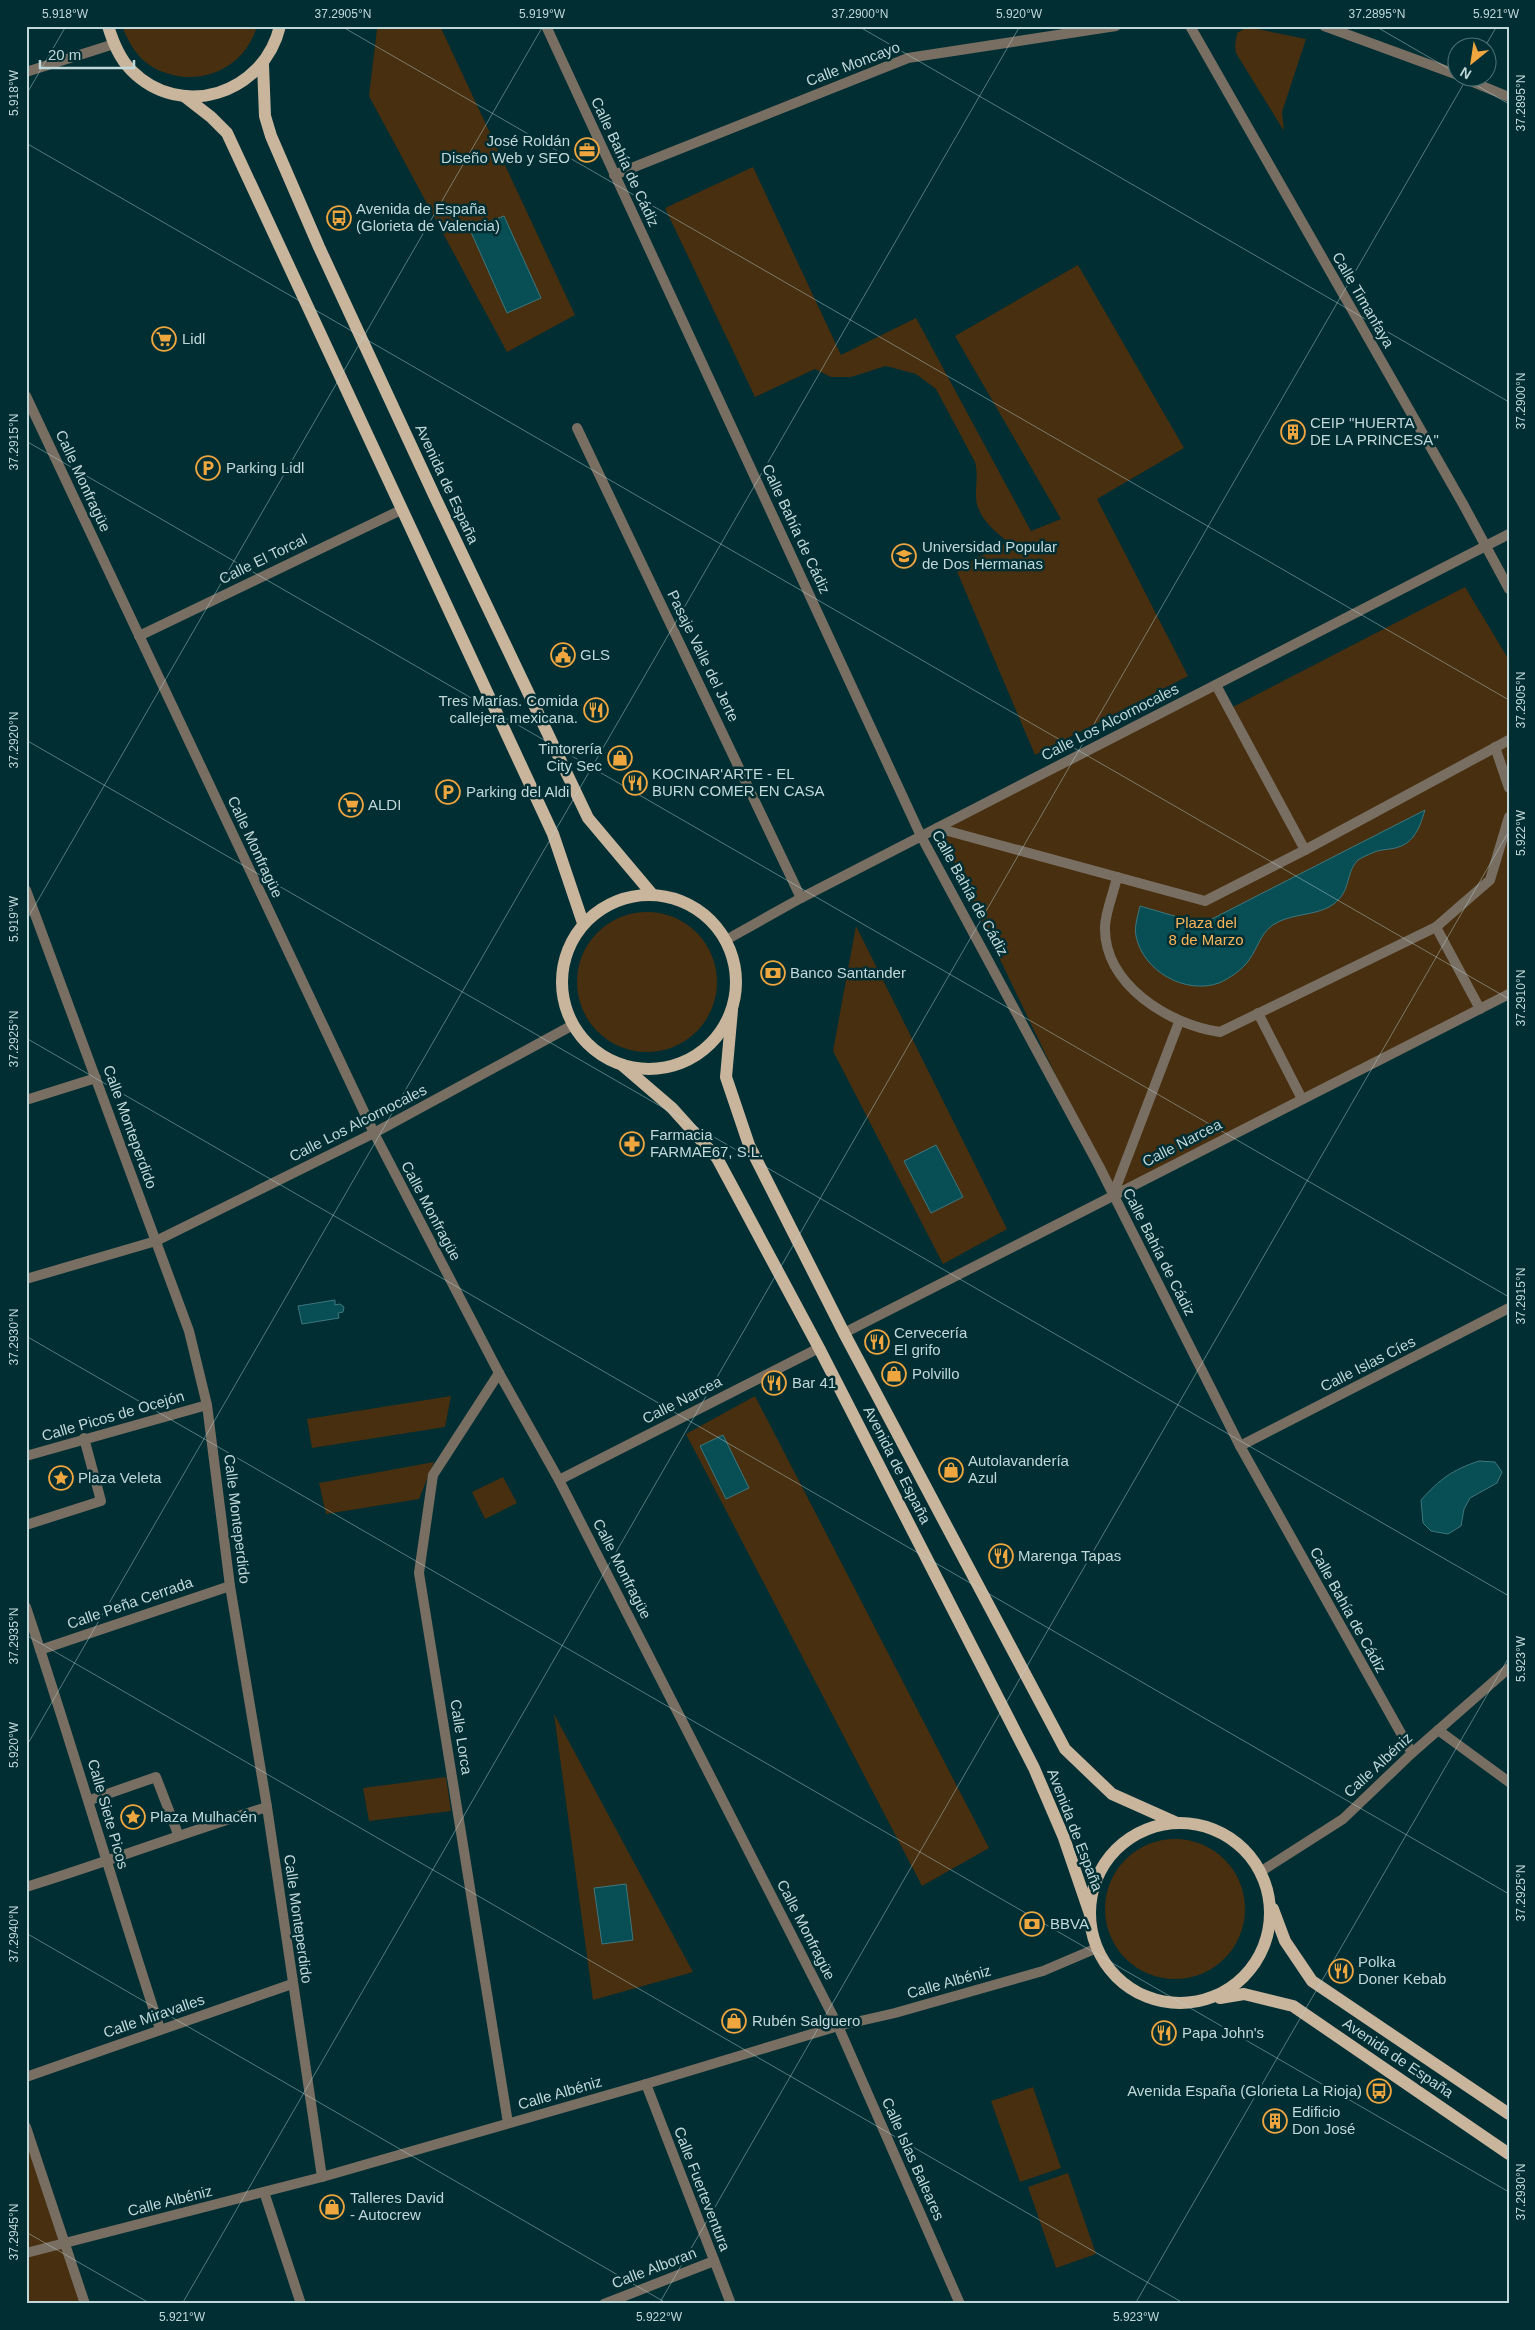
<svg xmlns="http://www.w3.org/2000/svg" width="1535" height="2330" font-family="Helvetica,sans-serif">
<rect width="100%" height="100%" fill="#002e33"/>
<g fill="#472f0f">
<path d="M122 26H257C244 72 192 91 151 66 137 58 128 41 122 26Z"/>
<path d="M386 26H440L575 315 507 352 369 96 377 29Z"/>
<path d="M1247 27 1306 39 1282 112 1284 131 1236 53 1235 46 1237 33Z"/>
<path d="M753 167 841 355 916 318 1031 531 1061 519 955 336 1078 265 1184 448 1097 499 1188 676 1035 755 956 569 1008 542C993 530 975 515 976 494 976 482 978 473 975 462L936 389 916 374 886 366 851 377H831L815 369 755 397 665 208Z"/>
<path d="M1465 587 1509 660V994L1113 1195 937 828 1216 685 1229 709Z"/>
<circle cx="647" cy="982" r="70"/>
<path d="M856 926 1007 1229 943 1264 833 1051Z"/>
<path d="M451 1396 445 1427 312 1448 307 1419Z"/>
<path d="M755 1396 989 1848 922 1886 686 1434Z"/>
<path d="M434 1462 419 1499 326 1514 319 1483Z"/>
<path d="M503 1477 517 1503 485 1519 472 1492Z"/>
<path d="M554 1714 693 1972 593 2000Z"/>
<path d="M446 1777 451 1811 369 1821 363 1788Z"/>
<circle cx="1175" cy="1909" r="70"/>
<path d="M1033 2087 1061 2168 1020 2182 991 2101Z"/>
<path d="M26 2127 85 2304H26Z"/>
<path d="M1068 2173 1096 2254 1056 2268 1028 2187Z"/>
</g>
<g fill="#074e55" stroke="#3f777d">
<path d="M504 216 541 298 507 313 470 230Z"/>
<path d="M1425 810C1419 830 1413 846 1390 849 1383 850 1378 850 1372 853 1368 855 1362 857 1358 860 1344 874 1353 893 1329 907 1314 915 1294 914 1278 922 1261 930 1259 946 1249 960 1242 970 1230 978 1219 983 1185 995 1143 971 1136 936 1134 927 1138 915 1140 906L1202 924Z"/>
<path d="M936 1145 963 1197 931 1213 904 1161Z"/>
<path d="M335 1300V1305L340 1304 344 1307 343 1312 338 1313 339 1318 302 1324 298 1306Z"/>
<path d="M723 1435 749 1488 726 1499 700 1446Z"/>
<path d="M1479 1461 1495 1462 1502 1472 1497 1483 1470 1498 1464 1509 1461 1526 1448 1534 1431 1531 1423 1523 1421 1500C1440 1479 1452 1470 1479 1461Z"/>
<path d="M626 1884 633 1940 602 1944 594 1888Z"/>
</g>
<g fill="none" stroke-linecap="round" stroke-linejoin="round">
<g stroke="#786e62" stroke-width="10">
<path d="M546 26 921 836 1099 1166 1240 1446 1412 1753"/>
<path d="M1190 26 1463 504 1509 589"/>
<path d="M1324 26 1458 75"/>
<path d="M26 72 114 44"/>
<path d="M1463 78 1509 97"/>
<path d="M614 175 908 58 1116 26"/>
<path d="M26 396 374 1133 499 1373 559 1480 838 2026 960 2304"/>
<path d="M577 428 801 898"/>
<path d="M139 636 401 510"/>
<path d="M1495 747 1509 788"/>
<path d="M937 828 1205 901 1305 850 1216 685"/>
<path d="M1305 850 1509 740"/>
<path d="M1117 877C1114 892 1106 910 1105 926 1103 984 1169 1025 1220 1032L1436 927 1490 880 1509 817"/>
<path d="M26 890 189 1331 207 1405 230 1586 267 1807 322 2177"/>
<path d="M1436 927 1480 1009"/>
<path d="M726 940 801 898 1509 534"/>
<path d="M1258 1013 1302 1099"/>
<path d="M26 1100 96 1078"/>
<path d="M1113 1195 1179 1022"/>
<path d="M26 1279 156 1241 374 1133 571 1026"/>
<path d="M844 1333 1509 994"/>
<path d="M499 1373 433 1475 419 1573 508 2123"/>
<path d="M1240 1446 1509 1308"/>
<path d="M26 1456 207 1405"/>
<path d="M559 1480 819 1348"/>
<path d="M26 1525 101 1501 84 1438"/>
<path d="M26 1607C73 1747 114 1889 160 2029"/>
<path d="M40 1650 230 1586"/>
<path d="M1438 1730 1509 1782"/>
<path d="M90 1800 156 1777 178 1834"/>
<path d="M1260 1872 1343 1819 1412 1753 1509 1668"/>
<path d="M26 1887C107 1862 186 1832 267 1807"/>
<path d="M26 2077 292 1984"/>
<path d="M646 2084 731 2304"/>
<path d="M26 2127 85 2304"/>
<path d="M264 2192 301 2304"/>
<path d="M26 2253 322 2177 646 2084 838 2026 895 2013 1043 1971 1097 1948"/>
<path d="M604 2304 714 2261"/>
</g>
<g stroke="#c9b49c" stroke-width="12">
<path d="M108 26C113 42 119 58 131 70 181 121 264 94 280 26"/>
<path d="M263 65 265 116 271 136 319 247 434 495 588 818 652 894"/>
<path d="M184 96 211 117 227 133 553 834 583 923"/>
<circle cx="649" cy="982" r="87"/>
<path d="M732 1010 726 1077 749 1145 844 1333 1065 1749 1112 1794 1177 1823"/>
<path d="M622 1065 672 1108 717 1158 819 1348 1034 1768 1064 1838 1090 1914"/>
<circle cx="1180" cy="1913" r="90"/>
<path d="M1273 1909 1285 1941 1312 1981 1509 2114"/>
<path d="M1220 1998 1244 1994 1293 2006 1509 2154"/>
</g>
</g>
<path fill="none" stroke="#c1d8da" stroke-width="1" stroke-opacity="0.45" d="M341 26 1509 700M858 26 1509 402M1375 26 1458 74M1484 48 1497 26M1464 78 1509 104M26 95 66 26M26 143 1509 999M26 441 1509 1297M26 740 1509 1596M26 921 543 26M26 1038 1509 1894M26 1336 1509 2192M26 1635 1185 2304M26 1747 1020 26M26 1933 668 2304M26 2232 151 2304M182 2304 1467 78M659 2304 1509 831M1135 2304 1509 1657"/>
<defs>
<g id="office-ring" transform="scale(1.25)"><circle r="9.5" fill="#002e33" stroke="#f0a63e" stroke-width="1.5"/><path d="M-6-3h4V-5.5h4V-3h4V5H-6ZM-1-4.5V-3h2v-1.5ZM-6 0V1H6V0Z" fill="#f0a63e"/></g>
<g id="bus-ring" transform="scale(1.25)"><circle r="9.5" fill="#002e33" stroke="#f0a63e" stroke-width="1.5"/><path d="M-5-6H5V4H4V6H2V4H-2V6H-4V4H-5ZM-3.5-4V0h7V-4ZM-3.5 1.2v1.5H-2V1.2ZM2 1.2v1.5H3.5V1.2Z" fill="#f0a63e"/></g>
<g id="supermarket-ring" transform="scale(1.25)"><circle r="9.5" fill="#002e33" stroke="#f0a63e" stroke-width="1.5"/><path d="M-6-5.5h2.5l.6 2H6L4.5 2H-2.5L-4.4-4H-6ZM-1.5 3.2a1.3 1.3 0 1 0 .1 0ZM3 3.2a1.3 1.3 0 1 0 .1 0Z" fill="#f0a63e"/></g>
<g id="building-ring" transform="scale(1.25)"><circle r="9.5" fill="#002e33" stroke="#f0a63e" stroke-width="1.5"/><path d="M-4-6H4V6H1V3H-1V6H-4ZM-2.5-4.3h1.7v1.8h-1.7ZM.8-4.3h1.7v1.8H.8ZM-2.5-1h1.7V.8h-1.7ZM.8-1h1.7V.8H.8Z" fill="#f0a63e"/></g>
<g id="parking-ring" transform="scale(1.25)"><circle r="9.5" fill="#002e33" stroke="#f0a63e" stroke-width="1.5"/><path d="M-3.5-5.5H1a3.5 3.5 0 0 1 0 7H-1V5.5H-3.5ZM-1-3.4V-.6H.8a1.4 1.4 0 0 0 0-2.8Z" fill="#f0a63e"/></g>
<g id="university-ring" transform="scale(1.25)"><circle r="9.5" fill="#002e33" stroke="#f0a63e" stroke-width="1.5"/><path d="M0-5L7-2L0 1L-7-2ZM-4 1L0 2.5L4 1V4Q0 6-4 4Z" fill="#f0a63e"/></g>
<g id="civic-ring" transform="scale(1.25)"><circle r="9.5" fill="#002e33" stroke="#f0a63e" stroke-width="1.5"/><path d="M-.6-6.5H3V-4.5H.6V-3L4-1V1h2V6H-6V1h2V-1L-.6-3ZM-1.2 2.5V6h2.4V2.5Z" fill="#f0a63e"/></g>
<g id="restaurant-ring" transform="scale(1.25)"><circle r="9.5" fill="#002e33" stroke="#f0a63e" stroke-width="1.5"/><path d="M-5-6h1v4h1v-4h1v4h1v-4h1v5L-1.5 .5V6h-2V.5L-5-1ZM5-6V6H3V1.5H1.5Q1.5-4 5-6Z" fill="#f0a63e"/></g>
<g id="shop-ring" transform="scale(1.25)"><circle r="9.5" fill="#002e33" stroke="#f0a63e" stroke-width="1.5"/><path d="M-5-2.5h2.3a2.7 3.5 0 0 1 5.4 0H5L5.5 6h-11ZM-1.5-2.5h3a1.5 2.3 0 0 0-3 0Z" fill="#f0a63e"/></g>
<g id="bank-ring" transform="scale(1.25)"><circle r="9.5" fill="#002e33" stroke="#f0a63e" stroke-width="1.5"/><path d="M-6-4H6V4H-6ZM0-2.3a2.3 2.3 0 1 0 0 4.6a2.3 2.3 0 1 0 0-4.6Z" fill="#f0a63e"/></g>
<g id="pharmacy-ring" transform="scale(1.25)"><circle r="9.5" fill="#002e33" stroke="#f0a63e" stroke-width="1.5"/><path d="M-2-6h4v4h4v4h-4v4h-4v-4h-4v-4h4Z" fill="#f0a63e"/></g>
<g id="sight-ring" transform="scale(1.25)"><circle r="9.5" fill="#002e33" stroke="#f0a63e" stroke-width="1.5"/><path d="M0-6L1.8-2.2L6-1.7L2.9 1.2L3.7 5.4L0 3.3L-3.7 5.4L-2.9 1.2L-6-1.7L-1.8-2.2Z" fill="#f0a63e"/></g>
</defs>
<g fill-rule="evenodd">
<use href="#office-ring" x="587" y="150"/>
<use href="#bus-ring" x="339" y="218"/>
<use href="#supermarket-ring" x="164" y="339"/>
<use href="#building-ring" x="1293" y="432"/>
<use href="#parking-ring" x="208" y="468"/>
<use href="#university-ring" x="904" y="556"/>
<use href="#civic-ring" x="563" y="655"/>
<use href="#restaurant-ring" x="596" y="710"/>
<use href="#shop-ring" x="620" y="758"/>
<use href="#restaurant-ring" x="635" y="783"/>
<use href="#parking-ring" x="448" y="792"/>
<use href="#supermarket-ring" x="351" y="805"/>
<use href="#bank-ring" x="773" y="973"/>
<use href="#pharmacy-ring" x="632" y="1144"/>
<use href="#restaurant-ring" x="877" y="1342"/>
<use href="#shop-ring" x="894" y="1374"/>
<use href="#restaurant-ring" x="774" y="1383"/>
<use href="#shop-ring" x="951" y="1470"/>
<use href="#sight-ring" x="61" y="1478"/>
<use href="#restaurant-ring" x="1001" y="1556"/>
<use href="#sight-ring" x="133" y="1817"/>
<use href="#bank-ring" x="1032" y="1924"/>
<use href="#restaurant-ring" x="1341" y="1971"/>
<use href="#shop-ring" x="734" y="2021"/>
<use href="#restaurant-ring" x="1164" y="2033"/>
<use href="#bus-ring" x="1379" y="2091"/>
<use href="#building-ring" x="1275" y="2121"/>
<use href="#shop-ring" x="332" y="2207"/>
</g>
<g text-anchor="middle" stroke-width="5" stroke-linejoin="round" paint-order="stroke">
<g font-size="15" fill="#c1d8da" stroke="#002e33">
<text transform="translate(853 64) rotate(-21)" y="5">Calle Moncayo</text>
<text transform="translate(625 162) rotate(65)" y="5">Calle Bahía de Cádiz</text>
<text transform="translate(1363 300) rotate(60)" y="5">Calle Timanfaya</text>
<text transform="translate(83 481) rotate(65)" y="5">Calle Monfragüe</text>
<text transform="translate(447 484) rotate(65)" y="5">Avenida de España</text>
<text transform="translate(796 529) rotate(65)" y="5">Calle Bahía de Cádiz</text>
<text transform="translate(263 559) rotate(-26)" y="5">Calle El Torcal</text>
<text transform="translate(703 656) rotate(64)" y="5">Pasaje Valle del Jerte</text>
<text transform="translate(1110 722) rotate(-27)" y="5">Calle Los Alcornocales</text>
<text transform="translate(255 847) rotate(65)" y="5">Calle Monfragüe</text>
<text transform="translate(970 893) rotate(61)" y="5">Calle Bahía de Cádiz</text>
<text transform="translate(358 1123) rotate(-27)" y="5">Calle Los Alcornocales</text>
<text transform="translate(130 1127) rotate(70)" y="5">Calle Monteperdido</text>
<text transform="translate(1182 1143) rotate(-27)" y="5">Calle Narcea</text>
<text transform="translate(431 1211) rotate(62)" y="5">Calle Monfragüe</text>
<text transform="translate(1159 1252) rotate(63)" y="5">Calle Bahía de Cádiz</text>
<text transform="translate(1368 1364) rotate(-27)" y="5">Calle Islas Cíes</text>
<text transform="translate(682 1400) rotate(-27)" y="5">Calle Narcea</text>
<text transform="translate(113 1416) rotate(-16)" y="5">Calle Picos de Ocejón</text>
<text transform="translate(897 1465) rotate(63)" y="5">Avenida de España</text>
<text transform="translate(237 1519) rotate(83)" y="5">Calle Monteperdido</text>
<text transform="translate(622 1569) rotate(63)" y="5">Calle Monfragüe</text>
<text transform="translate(130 1603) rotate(-19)" y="5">Calle Peña Cerrada</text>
<text transform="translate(1348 1610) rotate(61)" y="5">Calle Bahía de Cádiz</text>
<text transform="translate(461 1737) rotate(81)" y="5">Calle Lorca</text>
<text transform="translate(1378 1765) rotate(-43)" y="5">Calle Albéniz</text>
<text transform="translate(108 1814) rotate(74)" y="5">Calle Siete Picos</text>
<text transform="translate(1075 1830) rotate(69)" y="5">Avenida de España</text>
<text transform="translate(298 1919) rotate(82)" y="5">Calle Monteperdido</text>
<text transform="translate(806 1930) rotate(63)" y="5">Calle Monfragüe</text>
<text transform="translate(949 1982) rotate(-16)" y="5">Calle Albéniz</text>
<text transform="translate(154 2016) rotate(-19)" y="5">Calle Miravalles</text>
<text transform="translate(1398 2058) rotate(34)" y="5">Avenida de España</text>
<text transform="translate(560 2093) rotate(-16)" y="5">Calle Albéniz</text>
<text transform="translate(913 2159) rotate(66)" y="5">Calle Islas Baleares</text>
<text transform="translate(702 2189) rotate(69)" y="5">Calle Fuerteventura</text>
<text transform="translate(170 2201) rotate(-14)" y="5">Calle Albéniz</text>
<text transform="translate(654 2268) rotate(-21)" y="5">Calle Alboran</text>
</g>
<g font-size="15" fill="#c1d8da" stroke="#002e33" text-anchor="start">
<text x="570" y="146" text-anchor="end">José Roldán<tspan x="570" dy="17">Diseño Web y SEO</tspan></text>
<text x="356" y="214">Avenida de España<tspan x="356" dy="17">(Glorieta de Valencia)</tspan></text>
<text x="182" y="344">Lidl</text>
<text x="1310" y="428">CEIP "HUERTA<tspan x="1310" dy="17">DE LA PRINCESA"</tspan></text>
<text x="226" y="473">Parking Lidl</text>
<text x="922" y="552">Universidad Popular<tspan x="922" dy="17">de Dos Hermanas</tspan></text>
<text x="580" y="660">GLS</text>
<text x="578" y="706" text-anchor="end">Tres Marías. Comida<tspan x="578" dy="17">callejera mexicana.</tspan></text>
<text x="602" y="754" text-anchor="end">Tintorería<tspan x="602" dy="17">City Sec</tspan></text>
<text x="652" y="779">KOCINAR'ARTE - EL<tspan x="652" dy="17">BURN COMER EN CASA</tspan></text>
<text x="466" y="797">Parking del Aldi</text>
<text x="368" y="810">ALDI</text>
<text x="790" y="978">Banco Santander</text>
<text x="650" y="1140">Farmacia<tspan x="650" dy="17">FARMAE67, S.L.</tspan></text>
<text x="894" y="1338">Cervecería<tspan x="894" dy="17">El grifo</tspan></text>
<text x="912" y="1379">Polvillo</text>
<text x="792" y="1388">Bar 41</text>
<text x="968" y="1466">Autolavandería<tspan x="968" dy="17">Azul</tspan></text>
<text x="78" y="1483">Plaza Veleta</text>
<text x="1018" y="1561">Marenga Tapas</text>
<text x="150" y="1822">Plaza Mulhacén</text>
<text x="1050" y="1929">BBVA</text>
<text x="1358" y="1967">Polka<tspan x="1358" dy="17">Doner Kebab</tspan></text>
<text x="752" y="2026">Rubén Salguero</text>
<text x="1182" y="2038">Papa John's</text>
<text x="1362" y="2096" text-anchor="end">Avenida España (Glorieta La Rioja)</text>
<text x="1292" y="2117">Edificio<tspan x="1292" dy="17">Don José</tspan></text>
<text x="350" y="2203">Talleres David<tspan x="350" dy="17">- Autocrew</tspan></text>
</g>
<g font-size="15" fill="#fcb558" stroke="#002e33">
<text x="1206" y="928">Plaza del<tspan x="1206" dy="17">8 de Marzo</tspan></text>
</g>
</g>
<rect width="1535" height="2330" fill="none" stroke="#002e33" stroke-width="55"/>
<g transform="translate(1472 62) rotate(210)"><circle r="24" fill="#002e33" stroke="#4d7276"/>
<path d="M0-4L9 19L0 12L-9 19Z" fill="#f0a63e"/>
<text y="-8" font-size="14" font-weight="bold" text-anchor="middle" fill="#c1d8da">N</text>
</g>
<path d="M40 60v8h94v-8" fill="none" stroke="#c1d8da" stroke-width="2.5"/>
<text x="48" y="60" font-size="15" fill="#c1d8da" stroke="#002e33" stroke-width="4" paint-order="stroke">20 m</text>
<rect x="28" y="28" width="1480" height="2274" fill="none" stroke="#c1d8da" stroke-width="2"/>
<g font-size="12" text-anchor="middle" fill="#c1d8da">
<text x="65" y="18">5.918°W</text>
<text x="343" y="18">37.2905°N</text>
<text x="542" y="18">5.919°W</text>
<text x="860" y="18">37.2900°N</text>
<text x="1019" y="18">5.920°W</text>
<text x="1377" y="18">37.2895°N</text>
<text x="1496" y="18">5.921°W</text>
<text transform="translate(14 93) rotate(-90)" y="4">5.918°W</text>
<text transform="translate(1521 103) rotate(-90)" y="4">37.2895°N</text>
<text transform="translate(1521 401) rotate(-90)" y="4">37.2900°N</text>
<text transform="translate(14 442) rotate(-90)" y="4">37.2915°N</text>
<text transform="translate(1521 700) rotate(-90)" y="4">37.2905°N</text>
<text transform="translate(14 740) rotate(-90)" y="4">37.2920°N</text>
<text transform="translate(1521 833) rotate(-90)" y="4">5.922°W</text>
<text transform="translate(14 919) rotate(-90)" y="4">5.919°W</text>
<text transform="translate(1521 998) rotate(-90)" y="4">37.2910°N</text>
<text transform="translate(14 1039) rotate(-90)" y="4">37.2925°N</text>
<text transform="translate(1521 1296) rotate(-90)" y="4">37.2915°N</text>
<text transform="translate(14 1337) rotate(-90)" y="4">37.2930°N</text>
<text transform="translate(14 1636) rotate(-90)" y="4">37.2935°N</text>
<text transform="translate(1521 1659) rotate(-90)" y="4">5.923°W</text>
<text transform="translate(14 1745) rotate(-90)" y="4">5.920°W</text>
<text transform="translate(1521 1893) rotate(-90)" y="4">37.2925°N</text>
<text transform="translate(14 1934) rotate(-90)" y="4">37.2940°N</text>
<text transform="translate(1521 2192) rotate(-90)" y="4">37.2930°N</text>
<text transform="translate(14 2232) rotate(-90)" y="4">37.2945°N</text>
<text x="182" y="2321">5.921°W</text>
<text x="659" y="2321">5.922°W</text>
<text x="1136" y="2321">5.923°W</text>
</g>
</svg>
